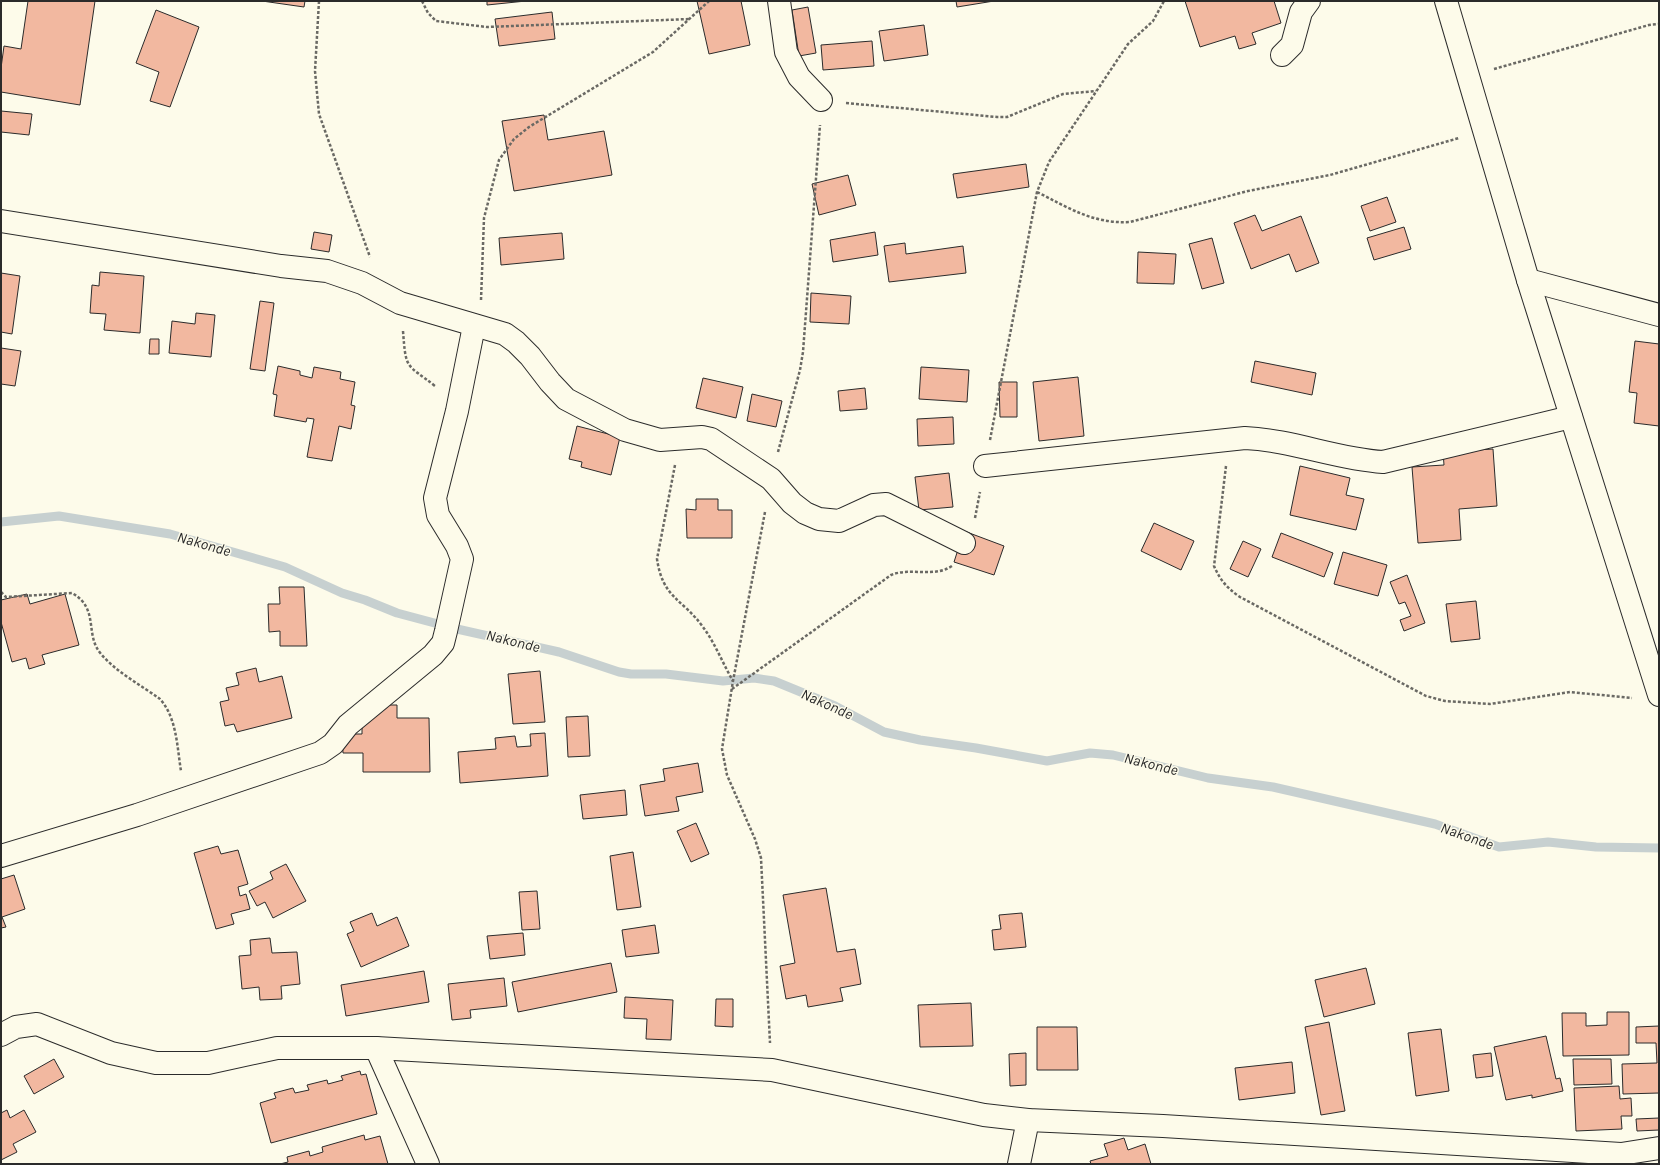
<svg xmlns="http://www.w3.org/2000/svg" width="1660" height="1165" font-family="Karla,sans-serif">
<rect width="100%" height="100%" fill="#fdfbea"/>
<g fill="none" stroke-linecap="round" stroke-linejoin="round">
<path stroke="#c7d0d0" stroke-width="9" d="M1 522 59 516 170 534 285 567 342 593 365 600 397 613 457 629 559 652 619 672 631 674H666L723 681 754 678 774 681 835 706 884 732 920 740 976 748 1047 761 1090 753 1113 755 1208 778 1273 787 1435 824 1499 847 1548 842 1596 847 1659 848"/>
</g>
<g fill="#f2b8a0" stroke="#2b2b2b">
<path d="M28 1H95L80 105 1 92V68L4 46 21 49Z"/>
<path d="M262 1H305L304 7Z"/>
<path d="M487 1H526L487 5Z"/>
<path d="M697 1H741L750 45 709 54Z"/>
<path d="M956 1H994L957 7Z"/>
<path d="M1185 1H1274L1281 23 1252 33 1256 44 1239 49 1235 36 1200 47Z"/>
<path d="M808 7 816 53 799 56 792 10Z"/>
<path d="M156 10 199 27 170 107 150 101 159 72 136 63Z"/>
<path d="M552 12 555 39 499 46 495 19Z"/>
<path d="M924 25 928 55 884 61 879 31Z"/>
<path d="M872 41 874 66 823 70 821 45Z"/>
<path d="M1 111 32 114 29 135 1 132Z"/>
<path d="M544 115 548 140 604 131 612 175 514 191 502 121Z"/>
<path d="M1026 164 1029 187 957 198 953 174Z"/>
<path d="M848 175 856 205 819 215 812 184Z"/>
<path d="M1387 197 1396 222 1370 231 1361 206Z"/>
<path d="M1255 215 1262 231 1301 216 1319 263 1296 272 1289 254 1251 269 1234 223Z"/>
<path d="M1404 227 1411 249 1374 260 1367 238Z"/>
<path d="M314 232 332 235 329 252 311 249Z"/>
<path d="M875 232 878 255 833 262 830 240Z"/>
<path d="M562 233 564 259 501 265 499 238Z"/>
<path d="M1212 238 1224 283 1202 289 1189 244Z"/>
<path d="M905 243 906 254 963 246 966 273 889 282 884 246Z"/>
<path d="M1138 252 1176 254 1174 284 1137 283Z"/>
<path d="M100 272 144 276 140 333 104 330 106 314 90 313 92 285 99 286Z"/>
<path d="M1 273 20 276 12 334 1 332Z"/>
<path d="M811 293 851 296 849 324 810 322Z"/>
<path d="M260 301 274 303 265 371 250 369Z"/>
<path d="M196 313 215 315 211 357 169 353 172 321 195 324Z"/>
<path d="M150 339H159V354H149Z"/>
<path d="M1635 341 1659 344V426L1634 423 1637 393 1629 392Z"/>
<path d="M1 348 21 351 15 386 1 384Z"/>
<path d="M1255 361 1316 373 1312 395 1251 382Z"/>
<path d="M278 366 300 371V375L312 378 314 367 341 372 340 379 355 382 351 405 355 406 351 429 339 426 332 461 307 457 314 419 307 418 306 422 274 416 277 395 273 394Z"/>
<path d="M921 367 969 370 967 402 919 399Z"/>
<path d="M1078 377 1084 436 1039 441 1033 382Z"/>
<path d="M703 378 743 387 736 418 696 408Z"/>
<path d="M999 382H1017V417H1000Z"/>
<path d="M865 388 867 409 840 411 838 391Z"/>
<path d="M752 394 782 401 776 427 747 421Z"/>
<path d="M953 417 954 444 918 446 917 419Z"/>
<path d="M577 426 620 437 611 475 581 467 582 462 569 459Z"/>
<path d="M1493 449 1497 506 1459 509 1461 540 1418 543 1412 467 1444 465 1443 452Z"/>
<path d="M1300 466 1350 478 1346 495 1364 499 1356 530 1290 515Z"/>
<path d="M949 473 953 507 919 510 915 477Z"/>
<path d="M696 499H718V510H732V538H687L686 509 696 510Z"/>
<path d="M1154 523 1194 541 1181 570 1141 551Z"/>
<path d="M964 531 1004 546 994 575 954 562Z"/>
<path d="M1281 533 1333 553 1324 577 1272 557Z"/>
<path d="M1243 541 1261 549 1248 577 1230 569Z"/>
<path d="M1343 552 1387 565 1378 596 1334 584Z"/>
<path d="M1407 575 1425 623 1404 631 1400 620 1411 616 1405 602 1399 604 1390 582Z"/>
<path d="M279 587H304L307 646H280V631L269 632 268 604H280Z"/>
<path d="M27 594 30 604 65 594 79 645 42 655 45 664 29 669 26 658 12 662 1 622V600Z"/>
<path d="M1476 601 1480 639 1451 642 1446 604Z"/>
<path d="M256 668 259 682 282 676 292 718 237 732 234 724 225 726 220 702 229 700 226 688 239 685 236 673Z"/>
<path d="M540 671 545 722 513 724 508 674Z"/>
<path d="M375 705H397V718H429L430 772H363V753H343L342 734H362V716Z"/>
<path d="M588 716 590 756 568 757 566 717Z"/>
<path d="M545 733 548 776 460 783 458 752 496 749 495 738 515 736 517 747 531 746 530 734Z"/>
<path d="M698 763 703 792 676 797 679 811 645 816 640 785 665 781 663 769Z"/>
<path d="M625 790 627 815 583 819 580 795Z"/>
<path d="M696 823 709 854 691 862 677 831Z"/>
<path d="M218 846 221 854 238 850 248 884 238 887 240 896 246 894 250 909 231 914 234 924 216 929 194 853Z"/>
<path d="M633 852 641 907 617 910 610 856Z"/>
<path d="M286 864 306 901 273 918 265 902 257 906 249 891 273 879 270 872Z"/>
<path d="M14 875 25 909 2 917 6 927 1 928V879Z"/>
<path d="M826 888 837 952 855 949 861 984 840 988 843 1001 808 1007 806 995 786 999 780 966 795 963 783 895Z"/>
<path d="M537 891 540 929 522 930 519 892Z"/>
<path d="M372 913 377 926 397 917 409 946 361 967 347 934 354 931 350 922Z"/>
<path d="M1022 913 1026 947 994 950 992 930 1001 929 999 915Z"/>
<path d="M655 925 659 953 626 957 622 930Z"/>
<path d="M523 933 525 955 490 959 487 936Z"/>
<path d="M270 938 272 953 297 952 300 984 281 986 282 999 260 1000 259 987 242 989 239 956 251 955 250 940Z"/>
<path d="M611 963 617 992 518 1012 512 982Z"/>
<path d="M1366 968 1375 1004 1324 1017 1315 980Z"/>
<path d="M424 971 429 1002 346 1016 341 985Z"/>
<path d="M504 978 507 1006 470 1010 471 1018 452 1020 448 984Z"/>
<path d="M625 997 673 1000 671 1040 646 1039 647 1019 624 1018Z"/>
<path d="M716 999H733V1027L715 1026Z"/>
<path d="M971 1003 973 1046 920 1047 918 1005Z"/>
<path d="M1607 1012H1629V1055L1563 1056 1562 1013H1586V1026L1607 1025Z"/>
<path d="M1329 1022 1345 1111 1321 1115 1305 1027Z"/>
<path d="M1659 1026V1093L1623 1094 1622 1064 1657 1063 1656 1043H1636V1027Z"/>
<path d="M1037 1027H1077L1078 1070H1037Z"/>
<path d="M1441 1029 1449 1091 1416 1096 1408 1033Z"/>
<path d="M1546 1036 1556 1079 1560 1078 1563 1091 1532 1098V1095L1506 1100 1494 1047Z"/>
<path d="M1026 1053V1085L1010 1086 1009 1054Z"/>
<path d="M1491 1053 1493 1076 1476 1078 1473 1055Z"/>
<path d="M54 1059 64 1077 34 1094 24 1076Z"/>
<path d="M1573 1059H1611L1612 1084 1574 1085Z"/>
<path d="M1292 1062 1295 1093 1239 1100 1235 1068Z"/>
<path d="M360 1071 361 1075 366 1074 377 1114 271 1143 260 1103 276 1098 274 1093 293 1088 295 1093 309 1090 307 1085 327 1080 328 1084 343 1080 341 1076Z"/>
<path d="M1619 1086 1620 1099 1631 1098 1632 1116H1621L1622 1129 1576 1131 1574 1088Z"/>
<path d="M7 1110 10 1118 24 1110 36 1132 13 1144 17 1152 1 1160V1113Z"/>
<path d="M1659 1118V1130L1637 1131 1636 1119Z"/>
<path d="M364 1135 365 1140 380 1136 388 1164H280L288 1162 287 1157 309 1151 310 1156 323 1152 322 1147Z"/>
<path d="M1124 1138 1128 1150 1145 1144 1151 1164H1091L1090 1161 1108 1156 1104 1144Z"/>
</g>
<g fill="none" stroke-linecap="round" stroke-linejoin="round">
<g stroke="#2b2b2b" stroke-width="24">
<g id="minor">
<path d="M779 1 786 52 799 77 821 100"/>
<path d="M1446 1 1528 280 1659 695"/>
<path d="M1282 55 1292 45 1301 12 1309 1"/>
<path d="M1 221 281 266 327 271 362 283 400 303 505 334 516 342 530 356 550 382 566 399 625 430 660 440 702 437 711 439 771 479 792 503 805 513 819 519 839 521 874 505 886 504 964 543"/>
<path d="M1528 280 1659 315"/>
<path d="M985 466 1245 438C1292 440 1336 459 1383 462L1571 417"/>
<path d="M1 856 137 815 320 753 333 744 348 725 433 655 443 643 446 631 462 559 457 546 438 515 435 498 457 411 474 326"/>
<path d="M1 1035 16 1027 37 1024 111 1053 156 1063H208L277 1048H376L772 1070 984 1115 1028 1120 1163 1126 1621 1154 1659 1148"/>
<path d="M376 1048 428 1164"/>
<path d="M1019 1164 1028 1120"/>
</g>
</g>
<g stroke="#6a6964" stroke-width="2.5" stroke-dasharray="3 2" stroke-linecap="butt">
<path d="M319 1 315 71 319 114 370 257"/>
<path d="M422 1 428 13 436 21 487 27 690 19"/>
<path d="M1494 69 1649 25 1659 24"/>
<path d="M846 103 997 117H1007L1063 94 1096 91"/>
<path d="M1037 192C1069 208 1093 224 1130 222L1248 191 1330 175 1459 138"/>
<path d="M481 300 484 218 499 160 514 139 529 127 653 52 709 1"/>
<path d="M403 331C406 371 406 363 435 386"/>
<path d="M990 440 1037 192 1049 162 1128 44 1153 21 1164 1"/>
<path d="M778 452 800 370 803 352 820 125"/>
<path d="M675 465 657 559C663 599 682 598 703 627 715 643 723 664 733 681"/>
<path d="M1226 466 1214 566C1220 580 1227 588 1240 597L1426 696 1445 701 1490 704 1570 692 1632 698"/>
<path d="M765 512 733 681 722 749 727 775 755 839 761 858 770 1043"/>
<path d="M975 518 980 492"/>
<path d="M1 592 6 597 72 593C100 609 84 634 101 654 115 671 142 686 160 699 177 718 177 747 181 771"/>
<path d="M732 689 891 575C910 567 934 578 952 566"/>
</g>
<use href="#minor" stroke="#fdfbea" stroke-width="22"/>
</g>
<g text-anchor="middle" stroke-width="3" stroke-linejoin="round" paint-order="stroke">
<g font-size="15" font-style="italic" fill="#2b2b2b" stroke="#fdfbea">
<text transform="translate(204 544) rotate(16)" y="5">Nakonde</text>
<text transform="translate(513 641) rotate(14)" y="5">Nakonde</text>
<text transform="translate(827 704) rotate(24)" y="5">Nakonde</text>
<text transform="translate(1151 764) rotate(14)" y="5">Nakonde</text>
<text transform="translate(1467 836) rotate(19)" y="5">Nakonde</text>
</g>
</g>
<rect width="1660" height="1165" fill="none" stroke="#2b2b2b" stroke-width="4"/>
</svg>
